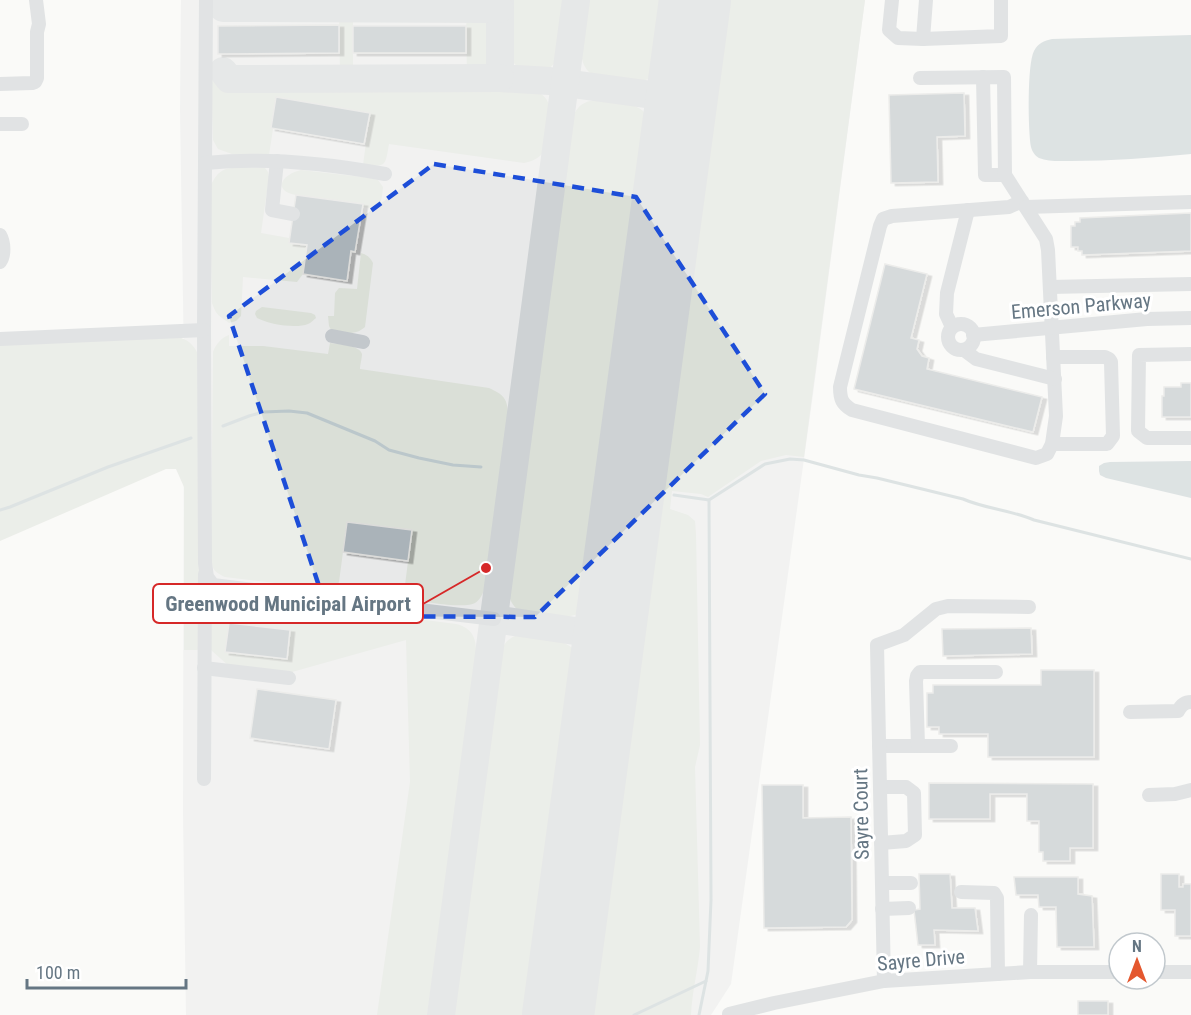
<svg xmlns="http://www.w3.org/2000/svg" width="1191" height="1015" font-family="'Roboto Condensed',sans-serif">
<defs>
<filter id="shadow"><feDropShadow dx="4.5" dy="2.5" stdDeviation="0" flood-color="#0004"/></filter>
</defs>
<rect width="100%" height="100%" fill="#fafaf8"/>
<path fill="#e8e9e9" d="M181 0H865L813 394 731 984 711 1015H186L183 813 184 361 180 110Z"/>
<g fill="#dadfd7">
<path d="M508 0H567L559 56C554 65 548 72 537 72 526 73 515 68 510 57 505 46 508 13 508 0Z"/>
<path d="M585 0H676L667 54C659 84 637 85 611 80 600 78 589 76 584 65 578 52 584 16 585 0Z"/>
<path d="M712 0H865L804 457 786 455 761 461 708 497 701 494 672 491 670 509 688 515 695 521 696 534 700 745 695 767 700 947C698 970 692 992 691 1015H576Z"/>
<path d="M350 16 353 18V72L340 73 339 18 342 17Z"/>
<path d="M471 18C478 18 487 17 490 24V60L489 65 483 72H467L466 26 467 20Z"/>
<path d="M218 74 221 75 222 90H530C554 94 551 114 548 133 548 139 548 146 544 151 539 159 532 161 524 163L389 144C385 166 387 167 363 165L370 113 277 97 271 128 273 129 269 155 232 154 218 149 213 140 211 79 213 76Z"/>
<path d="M604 99C629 103 649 105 656 133L597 585C595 594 592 604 584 611 572 620 532 620 519 611 514 607 510 601 509 595L527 451 532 394 566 130C578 108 576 101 604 99Z"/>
<path d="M239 167 265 168 268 172 269 177 261 233 289 238V243L307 245 303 274 297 282 243 277 241 316 236 321 229 323C219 315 217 317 212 303L210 187C217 172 222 168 239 167Z"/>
<path d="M301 170 371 178 378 180 383 187C381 204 382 210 362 207V204L296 195C271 190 283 174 301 170Z"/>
<path d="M361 253C367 255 370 257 373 263L365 327C355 336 343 333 331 330L329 326 328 316H334L335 293 339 288 357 289Z"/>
<path d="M262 307 311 313 315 315 316 318C313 320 311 323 308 324 296 329 268 324 257 318L255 314 256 311Z"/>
<path d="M229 335V346H263L328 354 330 343C338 344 360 345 362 354 362 358 360 365 360 369L489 388C502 394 507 397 508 412L485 587C483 593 481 599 475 603 465 609 424 602 412 599L405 594V585L412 530 347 522 339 582C336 587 333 588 327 589L225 577C212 571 212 568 211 554L213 352C216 344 221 338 229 335Z"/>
<path d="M179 337C191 341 196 348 200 359L199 650H184V487L176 469H166L0 541V344Z"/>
<path d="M219 594H226L456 624C481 630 476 651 475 671L427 1015H377L410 782 406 640 292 672 253 671 230 667 211 650C211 634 207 605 219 594Z"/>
<path d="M517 635C541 635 579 638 584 668 585 673 584 678 584 682L540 1009 539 1015H452L469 903 501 652C504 643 508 639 517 635Z"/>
</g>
<g fill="#bbc7cb">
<path d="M1191 35V154C1151 158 1111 161 1071 161 1061 161 1048 162 1039 158 1035 156 1032 151 1031 147 1028 131 1027 64 1034 51 1038 43 1044 41 1052 39Z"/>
<path d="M1191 461V498L1106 478 1100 475 1099 471V466L1104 463 1110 462Z"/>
</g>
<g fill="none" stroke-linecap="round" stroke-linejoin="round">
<g stroke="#bbc7cb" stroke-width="3">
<path d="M223 426 249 416 263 412 289 411 307 413 375 441 389 450 419 458 453 465 481 467"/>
<path d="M674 495 709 500 765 464 790 459 804 460 859 475 877 478 963 499C986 509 1011 510 1034 520L1191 559"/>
<path d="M0 510 10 507 108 467 191 438"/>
<path d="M634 1015 706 981"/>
<path d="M699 1015 708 971 711 900 709 500"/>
</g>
<g stroke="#ced2d4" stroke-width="28">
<path d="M500 0V78L550 81 682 99"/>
<path d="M223 8 500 9"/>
<path d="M223 71 229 79 500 78"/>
<path d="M494 619 609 636"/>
<path d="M441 1015 576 0"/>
</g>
<path stroke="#ced2d4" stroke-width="72" d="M558 1015 695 0"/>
</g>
<g fill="#aab3b9" stroke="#dcdcda" stroke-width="1.5" filter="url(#shadow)">
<path d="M339 25V53L218 54V26Z"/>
<rect x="353" y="26" width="113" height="27"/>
<path d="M964 93 965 136 937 137 938 182 891 183 889 95Z"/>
<path d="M276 97 370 113 364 144 271 128Z"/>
<path d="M296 195 363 204 355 252 351 251 347 281 303 274 307 245 289 243Z"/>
<path d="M1191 213V251L1082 255V251H1078V247H1071V226H1075V222H1080V218Z"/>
<path d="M885 264 927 274 911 338 919 340 917 349 922 356 929 358 927 369 1042 397 1033 432 854 389Z"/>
<path d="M1181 383H1191V417H1162V396H1164V387H1181Z"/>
<path d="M347 522 412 530 408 561 343 552Z"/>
<path d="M229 623 290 630 287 659 225 652Z"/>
<path d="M1031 628 1032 654 943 656 942 629Z"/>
<path d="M1041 670H1094V757H988V734H939V727H927V693H933V685H1041Z"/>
<path d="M257 689 336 700 329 749 250 738Z"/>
<path d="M929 783 1093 784V848H1070V861H1043V852H1039V821H1027V794H990V819H929Z"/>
<path d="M762 785H803V818L851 817 852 920 846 927 764 928Z"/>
<path d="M919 874H950L952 908H975L978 931 934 930 935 945H918L914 910 920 909Z"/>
<path d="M1161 874H1179V887H1183V884H1191V936H1175V910H1161Z"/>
<path d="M1014 877H1078V894L1092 896 1094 947H1057L1056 907H1039L1038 895H1016Z"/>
<rect x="1078" y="1001" width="30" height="14"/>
</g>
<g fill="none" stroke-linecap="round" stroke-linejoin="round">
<g stroke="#c3c8cc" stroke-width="14">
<path d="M206 0 204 330 205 563 207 577 213 585 494 619"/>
<path d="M892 0 889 30 898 38 923 39 1001 36V0"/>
<path d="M923 39 926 0"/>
<path d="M983 77 985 175H1005"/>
<path d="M920 78 1004 77 1005 175 1046 239 1048 250 1056 416 1052 444 1047 454 1036 458 852 410C842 404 840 399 840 387L880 226 883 219 892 216 1009 207 1022 201"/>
<path d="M0 84 32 83 35 82 37 78V32L39 24 36 0"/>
<path d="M0 124H22"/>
<path d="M277 161 272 210 293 214"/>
<path d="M205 163C265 157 326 163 385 174"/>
<path d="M1026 207 1191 202"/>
<path d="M0 235C4 242 5 255 0 262"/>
<path d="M1050 287 1191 284"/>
<circle cx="961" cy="337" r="13"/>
<path d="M952 327 946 314 947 293 968 210"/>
<path d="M973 335 1147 319 1191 318"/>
<path d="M332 336 363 342"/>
<path d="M0 339 204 330"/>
<path d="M964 350 976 359 1055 379"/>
<path d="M1191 354 1139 355 1138 431 1147 438H1191"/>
<path d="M1052 444H1107L1113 436 1111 362 1109 359 1105 357H1053"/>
<path d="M204 668 289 678"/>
<path d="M1130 712 1178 711C1181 705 1185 702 1191 702"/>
<path d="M879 746H951"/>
<path d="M918 746 916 681 917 676 920 672H996"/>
<path d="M204 779 205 574"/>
<path d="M880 787H906L914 793 915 835 906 841 881 843"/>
<path d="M1149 795 1175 794 1191 790"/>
<path d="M882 883H911"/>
<path d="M961 892 994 893 997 898 998 974"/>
<path d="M882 909 909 908"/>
<path d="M1030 972 1031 915"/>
<path d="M1155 972H1191"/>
<path d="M884 981 877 645 904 635 936 609 948 606 1029 607"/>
<path d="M729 1014 774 1003 884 981 1030 972H1119"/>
</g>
</g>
<path d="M0 0H1191V1015H0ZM434 164 636 197 765 394 535 617 329 616 229 316Z" fill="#fafaf8" fill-opacity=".55" fill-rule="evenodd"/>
<path fill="none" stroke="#1d4ed8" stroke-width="4.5" stroke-dasharray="12 8" stroke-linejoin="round" d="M434 164 636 197 765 394 535 617 329 616 229 316Z"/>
<g text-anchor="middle" stroke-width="6" stroke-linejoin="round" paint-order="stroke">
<g font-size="20" fill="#657683" stroke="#fff">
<text transform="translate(1081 306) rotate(-5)" y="7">Emerson Parkway</text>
<text transform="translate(861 814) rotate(-91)" y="7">Sayre Court</text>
<text transform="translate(921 960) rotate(-5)" y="7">Sayre Drive</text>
</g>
</g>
<path fill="none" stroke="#d62828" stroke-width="2" d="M486 568L423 604"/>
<circle fill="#d62828" stroke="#fff" stroke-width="2" cx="486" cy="568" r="6"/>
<rect fill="#fff" stroke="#d62828" stroke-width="2" x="153" y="584" width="270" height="39" rx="6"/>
<g font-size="21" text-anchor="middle" font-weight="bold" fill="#657683">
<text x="288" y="611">Greenwood Municipal Airport</text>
</g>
<g transform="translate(1137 961)"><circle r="28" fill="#ffffff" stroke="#c1c8cd" stroke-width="1.5"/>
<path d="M0-4.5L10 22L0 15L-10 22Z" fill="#e4572e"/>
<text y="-9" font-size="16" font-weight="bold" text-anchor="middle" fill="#657683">N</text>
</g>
<path d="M27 979v9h159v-9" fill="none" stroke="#657683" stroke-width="3"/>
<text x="36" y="979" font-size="18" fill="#657683" stroke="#ffffff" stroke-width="4.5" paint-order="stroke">100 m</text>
</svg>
